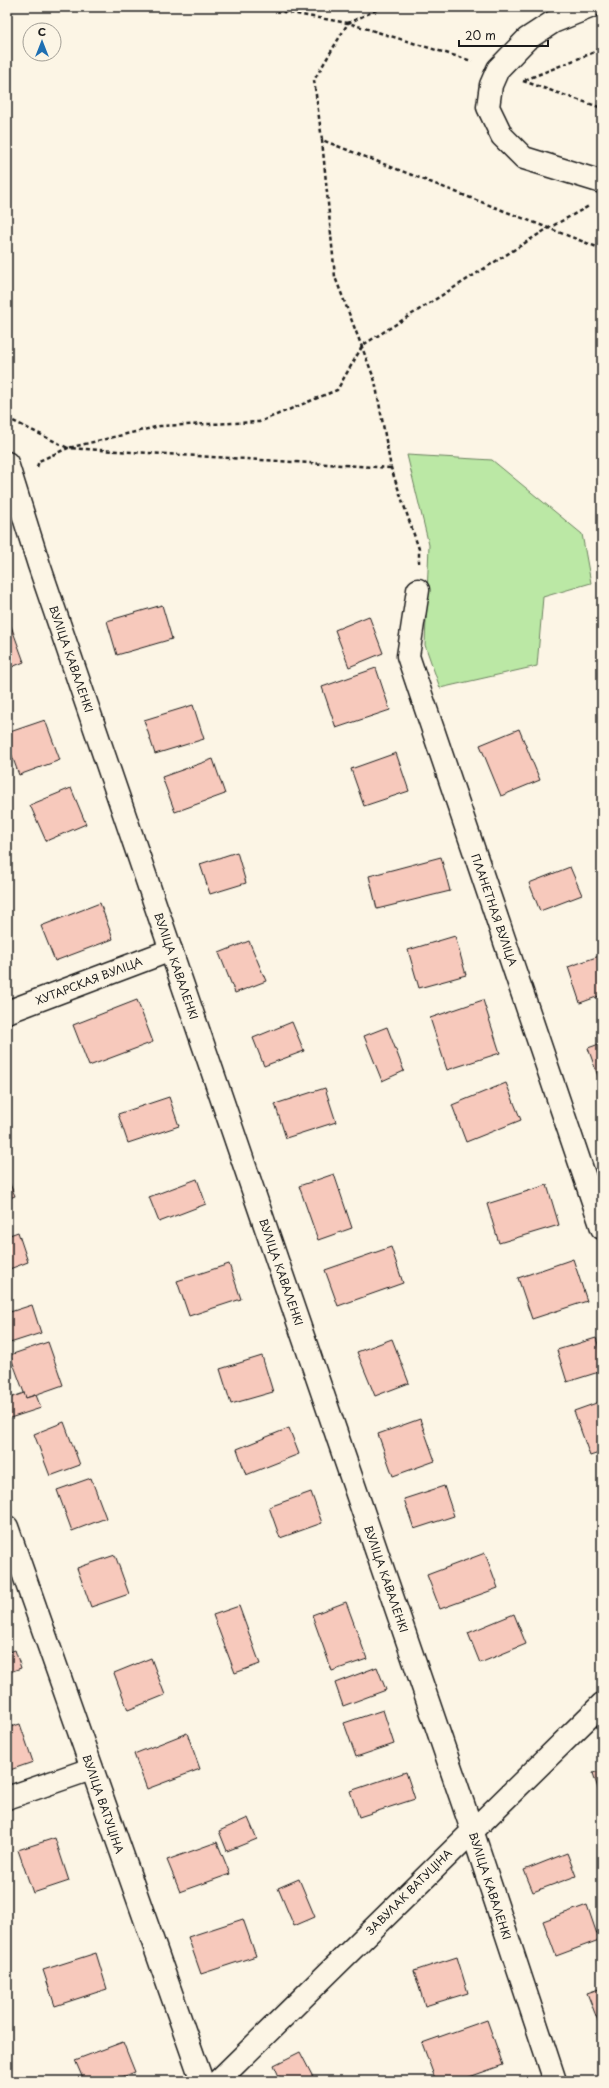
<svg xmlns="http://www.w3.org/2000/svg" width="609" height="2088" font-family="'Playpen Sans',sans-serif">
<rect width="100%" height="100%" fill="#fcf5e5"/>
<filter id="ink" filterUnits="userSpaceOnUse"><feTurbulence type="fractalNoise" baseFrequency=".025" numOctaves="2"/><feDisplacementMap in="SourceGraphic" scale="8" xChannelSelector="R" yChannelSelector="G"/><feConvolveMatrix kernelMatrix="1 2 1 2 8 2 1 2 1" color-interpolation-filters="sRGB"/></filter>
<g filter="url(#ink)">
<path fill="#bbe8a5" stroke="#6c8260" d="M407 455 492 460 582 534 591 583 543 597 537 666 440 688 425 645 429 545Z"/>
<g fill="#f7c9bc" stroke="#1c1c1c">
<path d="M162 605 172 639 117 655 107 621Z"/>
<path d="M369 616 383 653 349 667 335 630Z"/>
<path d="M11 626 24 662 7 669V627Z"/>
<path d="M376 668 390 710 336 728 322 687Z"/>
<path d="M193 705 204 739 155 754 144 720Z"/>
<path d="M45 720 60 760 19 775 7 742V733Z"/>
<path d="M519 729 540 780 501 796 480 745Z"/>
<path d="M396 753 409 791 364 806 351 769Z"/>
<path d="M213 759 225 794 175 812 162 777Z"/>
<path d="M71 788 86 824 46 841 30 805Z"/>
<path d="M237 852 246 883 210 894 200 864Z"/>
<path d="M441 857 450 891 377 909 369 876Z"/>
<path d="M570 867 582 895 540 911 529 883Z"/>
<path d="M100 903 113 939 55 961 41 926Z"/>
<path d="M455 936 466 975 419 988 408 950Z"/>
<path d="M249 941 266 981 235 993 219 953Z"/>
<path d="M602 955V995L580 1003 568 967Z"/>
<path d="M137 1000 153 1042 89 1066 73 1025Z"/>
<path d="M483 1000 500 1053 447 1070 430 1018Z"/>
<path d="M292 1022 304 1051 264 1066 253 1038Z"/>
<path d="M387 1027 404 1071 382 1081 364 1036Z"/>
<path d="M602 1043V1078L599 1079 588 1048Z"/>
<path d="M506 1083 521 1120 466 1142 452 1105Z"/>
<path d="M325 1088 336 1122 286 1138 275 1104Z"/>
<path d="M169 1097 179 1126 128 1143 118 1114Z"/>
<path d="M334 1174 352 1228 318 1240 299 1186Z"/>
<path d="M7 1177 15 1196 7 1199Z"/>
<path d="M197 1179 206 1204 159 1222 149 1197Z"/>
<path d="M547 1185 559 1225 499 1243 487 1204Z"/>
<path d="M18 1232 28 1262 7 1270V1236Z"/>
<path d="M391 1247 403 1283 338 1306 325 1270Z"/>
<path d="M573 1259 587 1301 532 1319 518 1278Z"/>
<path d="M229 1264 241 1299 189 1316 177 1281Z"/>
<path d="M32 1305 41 1333 7 1344V1313Z"/>
<path d="M596 1338 602 1357V1371L567 1382 557 1350Z"/>
<path d="M392 1339 409 1383 375 1396 357 1352Z"/>
<path d="M48 1342 63 1385 26 1398 10 1355Z"/>
<path d="M262 1356 273 1392 231 1404 220 1369Z"/>
<path d="M24 1393 26 1398 36 1395 41 1408 7 1419V1399Z"/>
<path d="M602 1401V1452L590 1456 574 1411Z"/>
<path d="M420 1419 435 1461 393 1476 378 1434Z"/>
<path d="M64 1422 80 1465 50 1476 34 1434Z"/>
<path d="M289 1428 299 1454 246 1475 237 1449Z"/>
<path d="M91 1478 106 1518 72 1531 57 1490Z"/>
<path d="M444 1486 454 1516 414 1529 404 1499Z"/>
<path d="M311 1492 322 1523 280 1538 269 1507Z"/>
<path d="M485 1553 498 1588 440 1609 427 1575Z"/>
<path d="M115 1555 129 1594 91 1607 77 1568Z"/>
<path d="M346 1602 367 1659 332 1671 312 1615Z"/>
<path d="M239 1606 260 1664 235 1673 213 1615Z"/>
<path d="M514 1614 526 1644 480 1663 468 1633Z"/>
<path d="M15 1650 21 1668 7 1673V1653Z"/>
<path d="M151 1658 165 1695 128 1710 114 1673Z"/>
<path d="M377 1667 386 1690 343 1706 335 1683Z"/>
<path d="M383 1710 394 1744 356 1757 344 1723Z"/>
<path d="M20 1724 33 1762 7 1771V1728Z"/>
<path d="M187 1733 200 1769 147 1789 134 1754Z"/>
<path d="M602 1770V1801L593 1773Z"/>
<path d="M406 1772 415 1799 359 1817 350 1791Z"/>
<path d="M248 1818 257 1839 227 1851 219 1831Z"/>
<path d="M55 1838 69 1881 33 1893 18 1850Z"/>
<path d="M217 1842 230 1874 180 1892 167 1860Z"/>
<path d="M567 1853 576 1876 533 1892 524 1870Z"/>
<path d="M299 1879 315 1917 294 1926 278 1888Z"/>
<path d="M587 1905 599 1940 556 1956 543 1921Z"/>
<path d="M243 1919 256 1956 201 1974 188 1937Z"/>
<path d="M96 1953 107 1989 55 2006 43 1970Z"/>
<path d="M457 1957 468 1993 425 2006 414 1971Z"/>
<path d="M602 1988V2026H600L587 1993Z"/>
<path d="M487 2020 503 2065 458 2081H436L422 2043Z"/>
<path d="M123 2042 135 2072 112 2081H84L75 2060Z"/>
<path d="M300 2052 315 2081H281L274 2065Z"/>
</g>
<g fill="none" stroke-linecap="round" stroke-linejoin="round">
<g stroke="#1c1c1c" stroke-width="25">
<g id="street">
<path d="M590 7 553 22 527 39 498 69 491 85 488 107 502 136 524 158 602 182"/>
<path d="M7 463 39 565 472 1830 555 2081"/>
<path d="M418 590 408 656 602 1228"/>
<path d="M7 1012 171 950"/>
<path d="M7 1527 202 2081"/>
<path d="M7 1798 91 1769"/>
<path d="M218 2081 602 1704"/>
</g>
</g>
<g stroke="#1c1c1c" stroke-width="2.5" stroke-dasharray="4 3" stroke-linecap="butt">
<path d="M255 7 348 23 472 61"/>
<path d="M383 7 348 23 314 80 322 140 602 249"/>
<path d="M525 80 602 49"/>
<path d="M523 81 602 108"/>
<path d="M322 140 335 277 375 381 391 468 419 549V563"/>
<path d="M7 418 68 448 160 426 259 422 337 390 363 345 547 229 589 206"/>
<path d="M37 467 39 461 68 448 391 468"/>
</g>
<use href="#street" stroke="#fcf5e5" stroke-width="22"/>
</g>
</g>
<g text-anchor="middle" stroke-width="3" stroke-linejoin="round" paint-order="stroke">
<g font-size="11" fill="#1c1c1c" stroke="#fcf5e5">
<text transform="translate(71 659) rotate(71)" y="4">ВУЛІЦА КАВАЛЕНКІ</text>
<text transform="translate(494 910) rotate(71)" y="4">ПЛАНЕТНАЯ ВУЛІЦА</text>
<text transform="translate(176 966) rotate(71)" y="4">ВУЛІЦА КАВАЛЕНКІ</text>
<text transform="translate(89 981) rotate(-21)" y="4">ХУТАРСКАЯ ВУЛІЦА</text>
<text transform="translate(281 1272) rotate(71)" y="4">ВУЛІЦА КАВАЛЕНКІ</text>
<text transform="translate(386 1579) rotate(71)" y="4">ВУЛІЦА КАВАЛЕНКІ</text>
<text transform="translate(103 1804) rotate(71)" y="4">ВУЛІЦА ВАТУЦІНА</text>
<text transform="translate(490 1886) rotate(72)" y="4">ВУЛІЦА КАВАЛЕНКІ</text>
<text transform="translate(409 1892) rotate(-45)" y="4">ЗАВУЛАК ВАТУЦІНА</text>
</g>
</g>
<rect width="609" height="2088" fill="none" stroke="#fcf5e5" stroke-width="24"/>
<rect x="12" y="12" width="585" height="2064" fill="none" stroke="#1c1c1c" stroke-width="1.5" filter="url(#ink)"/>
<g transform="translate(42 42)"><circle r="19" fill="#fcf5e5" stroke="#a29e95"/>
<path d="M0-3L7 15L0 10L-7 15Z" fill="#1f6fb2"/>
<text y="-6" font-size="11" font-weight="bold" text-anchor="middle" fill="#1c1c1c">С</text>
</g>
<path d="M459 40v6h89v-6" fill="none" stroke="#1c1c1c" stroke-width="2"/>
<text x="465" y="40" font-size="12" fill="#1c1c1c" stroke="#fcf5e5" stroke-width="3" paint-order="stroke">20 m</text>
</svg>
